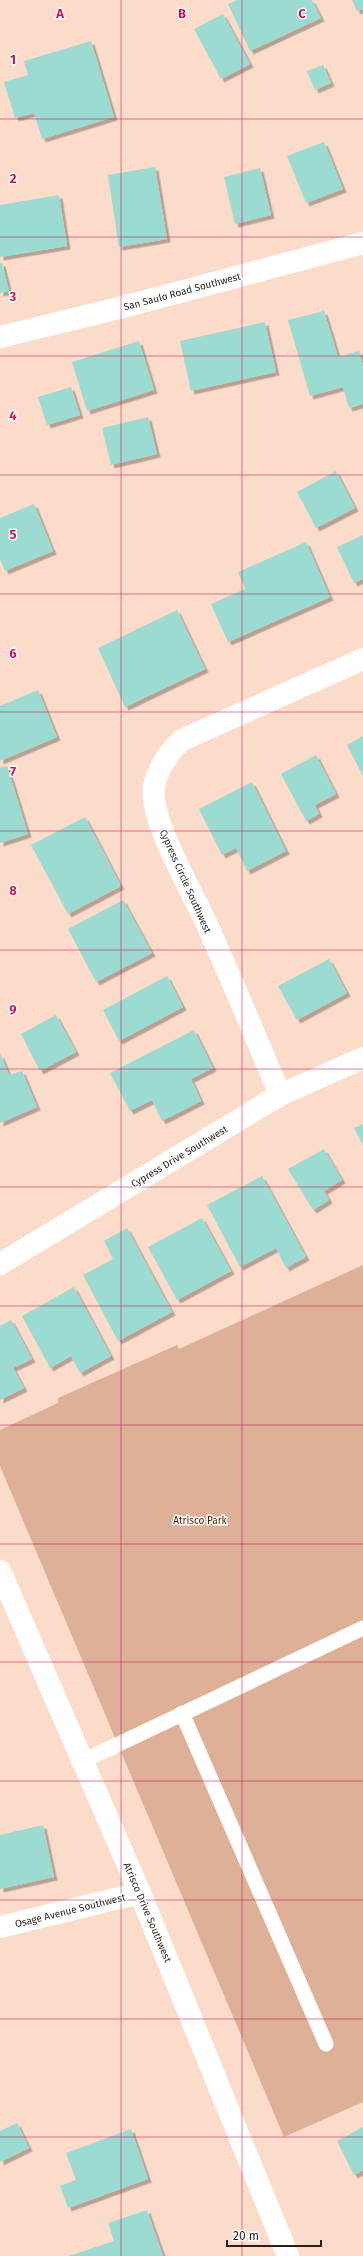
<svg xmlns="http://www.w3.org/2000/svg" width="363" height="2256" font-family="'Fira Sans',sans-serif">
<defs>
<filter id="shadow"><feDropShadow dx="3.5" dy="3.5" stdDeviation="0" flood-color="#0004"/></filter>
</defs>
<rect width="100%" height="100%" fill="#fbdbca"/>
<path fill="#deb097" d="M363 1265V2102L284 2137 0 1466V1430L58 1403V1398L177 1345 179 1349Z"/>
<g fill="#9bdbd1" filter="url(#shadow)">
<path d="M237 0H312L321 18 250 51 228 4Z"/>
<path d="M352 0H363V9L357 11Z"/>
<path d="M223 14 250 64 221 79 194 29Z"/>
<path d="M91 41 114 117 42 139 34 113 15 118 4 82 28 75 24 61Z"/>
<path d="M323 65 331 83 315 90 307 71Z"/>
<path d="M324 142 343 189 306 203 287 156Z"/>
<path d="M155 167 167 239 119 247 108 175Z"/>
<path d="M260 168 271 215 235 224 224 177Z"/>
<path d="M59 195 67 246 0 257V205Z"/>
<path d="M0 263H2L9 291 0 293Z"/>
<path d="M324 311 338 357 359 351 363 366V404L349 408 343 387 310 396 288 320Z"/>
<path d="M265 322 276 372 191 391 180 341Z"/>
<path d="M139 341 154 390 87 411 72 362Z"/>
<path d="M71 387 80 415 47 425 38 397Z"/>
<path d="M148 417 157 454 111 465 102 428Z"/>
<path d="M336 471 355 508 316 528 297 492Z"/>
<path d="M34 504 53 551 5 571 0 559V518Z"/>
<path d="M363 535V579L354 583 337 547Z"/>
<path d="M306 542 330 597 228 642 211 604 245 589 238 572Z"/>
<path d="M177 610 205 669 125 707 98 648Z"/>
<path d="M38 690 57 737 0 761V706Z"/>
<path d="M363 736V776L347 745Z"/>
<path d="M316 755 336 794 315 805 319 814 306 821 281 774Z"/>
<path d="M7 766 28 834 0 843V768Z"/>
<path d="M252 782 286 851 247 871 236 848 222 855 199 809Z"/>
<path d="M85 817 121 886 68 914 31 845Z"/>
<path d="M123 900 152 953 96 982 68 929Z"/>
<path d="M329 959 347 993 297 1020 278 986Z"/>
<path d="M167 976 183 1007 119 1041 103 1010Z"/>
<path d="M56 1015 76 1052 40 1071 21 1034Z"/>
<path d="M194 1030 213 1068 191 1079 201 1101 162 1121 152 1100 130 1111 110 1073Z"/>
<path d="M0 1053 9 1075 22 1071 37 1107 0 1123Z"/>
<path d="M363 1124V1145L354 1128Z"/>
<path d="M324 1149 342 1180 324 1191 329 1200 313 1210 288 1169Z"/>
<path d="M262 1176 306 1257 286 1268 276 1248 240 1267 207 1205Z"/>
<path d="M202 1218 231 1271 177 1300 148 1247Z"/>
<path d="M127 1228 172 1312 118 1341 83 1275 113 1259 104 1241Z"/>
<path d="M74 1287 111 1356 80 1373 71 1356 50 1368 22 1316Z"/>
<path d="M11 1320 32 1359 13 1368 24 1388 0 1400V1326Z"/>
<path d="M43 1825 54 1877 0 1889V1835Z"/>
<path d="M17 2123 29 2148 0 2162V2131Z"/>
<path d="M363 2127V2170L354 2175 337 2141Z"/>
<path d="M131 2129 148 2179 68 2208 60 2186 76 2180 66 2153Z"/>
<path d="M147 2210 163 2256H69L114 2241 108 2223Z"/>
</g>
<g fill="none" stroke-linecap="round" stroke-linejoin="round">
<g stroke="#fff" stroke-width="15">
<path d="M182 1713 326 2044"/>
<path d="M83 1761 363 1628"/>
</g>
<g stroke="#fff" stroke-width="22">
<path d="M0 337 131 305 363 243"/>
<path d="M280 1095C255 1035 230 975 203 916 189 886 149 818 154 786 158 768 169 752 182 740L363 659"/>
<path d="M0 1264 280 1095 363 1058"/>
</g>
<path stroke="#fff" stroke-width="22" d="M0 1927 140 1893"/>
<path stroke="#fff" stroke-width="22" d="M0 1571 140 1893 288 2256"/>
</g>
<path fill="none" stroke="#c2185b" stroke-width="1" stroke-opacity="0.55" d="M121 0V2256M242 0V2256M0 119H363M0 237H363M0 356H363M0 475H363M0 594H363M0 712H363M0 831H363M0 950H363M0 1069H363M0 1187H363M0 1306H363M0 1425H363M0 1544H363M0 1662H363M0 1781H363M0 1900H363M0 2019H363M0 2137H363"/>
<g text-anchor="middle" stroke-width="3" stroke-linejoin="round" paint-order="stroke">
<g font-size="10" fill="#291e18" stroke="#fff">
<text transform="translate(182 291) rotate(-15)" y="4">San Saulo Road Southwest</text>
<text transform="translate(186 881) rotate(66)" y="4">Cypress Circle Southwest</text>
<text transform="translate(179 1156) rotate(-31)" y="4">Cypress Drive Southwest</text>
<text transform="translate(70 1910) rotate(-14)" y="4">Osage Avenue Southwest</text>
<text transform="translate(148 1912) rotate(67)" y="4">Atrisco Drive Southwest</text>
</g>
<g font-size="10" fill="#461b00" stroke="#fff">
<text x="200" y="1524">Atrisco Park</text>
</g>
</g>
<g font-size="13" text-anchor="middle" font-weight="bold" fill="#c2185b" stroke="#fff" stroke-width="3" stroke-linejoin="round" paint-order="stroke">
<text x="60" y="18">A</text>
<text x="182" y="18">B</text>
<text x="302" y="18">C</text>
<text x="13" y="64">1</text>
<text x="13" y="183">2</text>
<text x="13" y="301">3</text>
<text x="13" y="420">4</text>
<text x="13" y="539">5</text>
<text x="13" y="658">6</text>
<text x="13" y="776">7</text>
<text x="13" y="895">8</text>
<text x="13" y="1014">9</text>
</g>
<path d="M227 2240v6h94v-6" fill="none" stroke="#291e18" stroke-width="2"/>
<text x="233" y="2240" font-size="12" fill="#291e18" stroke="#ffffff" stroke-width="3" paint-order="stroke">20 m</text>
</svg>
